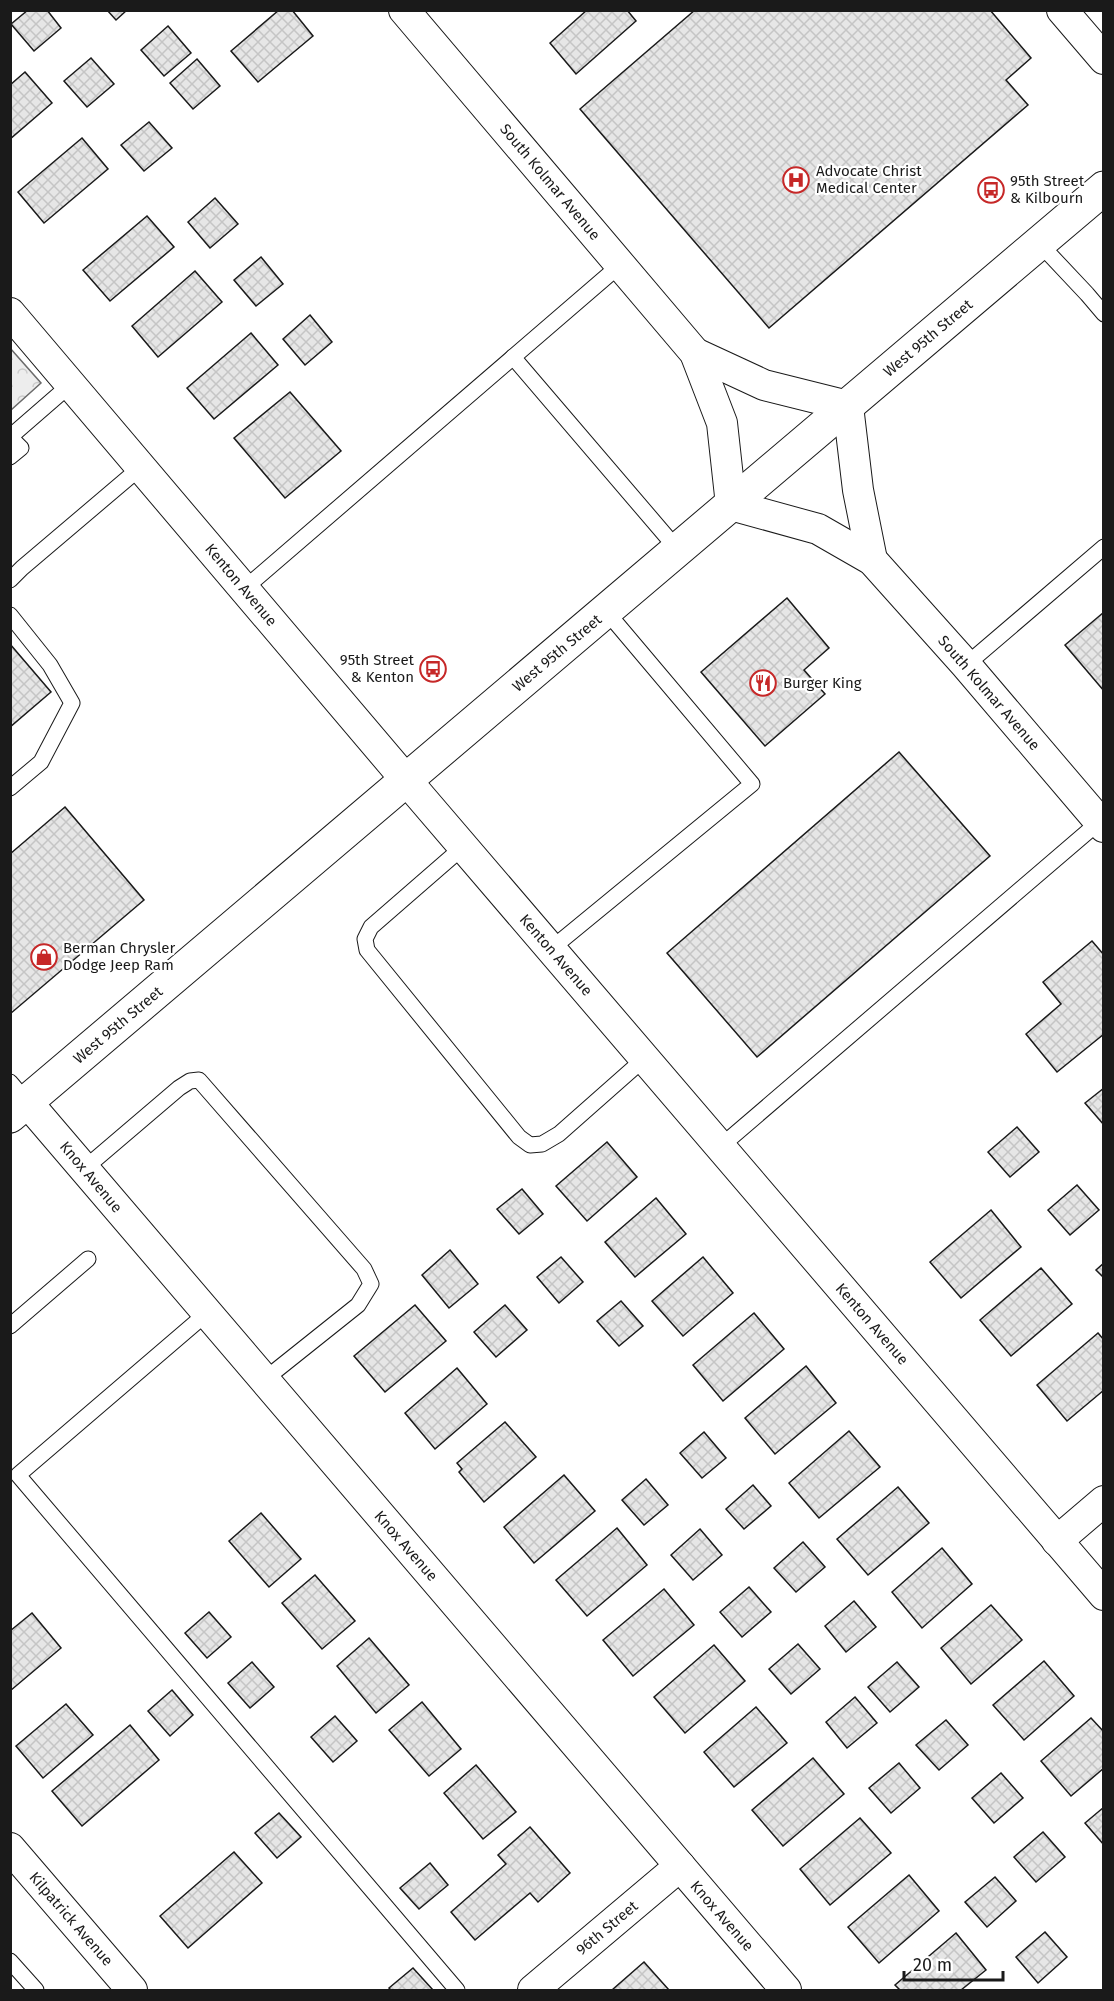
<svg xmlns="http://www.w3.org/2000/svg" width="1114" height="2001" font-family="'Fira Sans',sans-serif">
<defs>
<pattern id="park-crowns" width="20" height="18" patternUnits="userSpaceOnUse" patternTransform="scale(1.5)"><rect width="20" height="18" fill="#ededed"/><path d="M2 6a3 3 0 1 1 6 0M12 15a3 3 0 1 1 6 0" fill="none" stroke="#cbcbcb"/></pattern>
<pattern id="building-cross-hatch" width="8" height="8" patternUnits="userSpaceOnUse" patternTransform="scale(1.5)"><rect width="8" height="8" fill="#e6e6e6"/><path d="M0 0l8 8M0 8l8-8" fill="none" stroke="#c5c5c5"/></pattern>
</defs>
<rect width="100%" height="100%" fill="#fff"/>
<path fill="url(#park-crowns)" stroke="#6a6a6a" stroke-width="1.5" d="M10 348 41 383 11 410H10Z"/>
<g fill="url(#building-cross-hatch)" stroke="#1a1a1a" stroke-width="1.5">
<path d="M28 10H47L61 28 34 51 11 24Z"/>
<path d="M107 10H127L116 20Z"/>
<path d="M279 10H292L313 36 258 82 231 51Z"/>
<path d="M587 10H627L636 21 576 74 550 43Z"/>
<path d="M695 10H990L1031 58 1006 80 1028 105 769 328 580 109Z"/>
<path d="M168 26 191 53 164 76 141 50Z"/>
<path d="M91 58 114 84 87 107 64 81Z"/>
<path d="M197 59 220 86 193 109 170 83Z"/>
<path d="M25 72 52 103 10 139V85Z"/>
<path d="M149 122 172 148 144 171 121 145Z"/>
<path d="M82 138 108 169 44 223 18 192Z"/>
<path d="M215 198 238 224 210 248 188 222Z"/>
<path d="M147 216 174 247 110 301 83 270Z"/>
<path d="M261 257 283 284 256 306 234 280Z"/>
<path d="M195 271 222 302 158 357 132 326Z"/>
<path d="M310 315 332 342 305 365 283 339Z"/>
<path d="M251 333 278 365 214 419 187 388Z"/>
<path d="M290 392 341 451 285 498 234 438Z"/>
<path d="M787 598 829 648 804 670 825 694 765 746 701 672Z"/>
<path d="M1104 612V691L1065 645Z"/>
<path d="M10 644 51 692 10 727Z"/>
<path d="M899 752 990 856 757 1057 667 953Z"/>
<path d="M65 807 144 900 10 1014V854Z"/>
<path d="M1092 941 1104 955V1034L1057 1072 1026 1034 1061 1004 1043 982Z"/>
<path d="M1104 1088V1125L1085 1103Z"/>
<path d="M1017 1127 1039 1152 1010 1177 988 1152Z"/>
<path d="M607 1142 637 1177 587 1221 556 1186Z"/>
<path d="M1077 1185 1099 1210 1070 1235 1048 1210Z"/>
<path d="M522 1189 543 1214 519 1234 497 1209Z"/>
<path d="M656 1198 686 1234 635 1277 605 1242Z"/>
<path d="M991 1210 1021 1247 961 1298 930 1262Z"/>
<path d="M450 1250 478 1284 449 1308 422 1275Z"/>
<path d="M561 1257 583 1282 559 1303 537 1277Z"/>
<path d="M703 1257 733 1293 683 1336 652 1301Z"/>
<path d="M1104 1263V1278L1096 1270Z"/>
<path d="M1041 1268 1072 1304 1011 1356 980 1320Z"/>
<path d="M621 1301 643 1326 619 1346 597 1321Z"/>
<path d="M415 1305 446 1341 385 1392 354 1356Z"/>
<path d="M505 1305 527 1330 496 1357 474 1332Z"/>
<path d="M754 1313 784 1349 723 1401 693 1365Z"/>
<path d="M1098 1333 1104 1340V1390L1067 1421 1037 1385Z"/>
<path d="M806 1366 836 1403 775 1454 745 1418Z"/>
<path d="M457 1368 487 1404 435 1449 405 1413Z"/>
<path d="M505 1422 536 1457 484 1502 459 1472 462 1469 457 1463Z"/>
<path d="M849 1431 880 1467 819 1518 789 1483Z"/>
<path d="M704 1432 726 1458 702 1478 680 1453Z"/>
<path d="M564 1475 595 1511 534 1563 504 1527Z"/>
<path d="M646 1479 668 1505 644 1525 622 1500Z"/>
<path d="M753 1485 771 1506 744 1529 726 1509Z"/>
<path d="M898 1487 929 1523 868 1575 837 1539Z"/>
<path d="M261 1513 301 1559 269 1587 229 1541Z"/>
<path d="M617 1528 647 1565 587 1616 556 1580Z"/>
<path d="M700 1529 722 1555 693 1580 671 1555Z"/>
<path d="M803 1542 825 1567 796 1592 774 1568Z"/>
<path d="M942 1548 972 1584 922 1628 892 1592Z"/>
<path d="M315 1575 355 1621 322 1649 282 1603Z"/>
<path d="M749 1587 771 1612 742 1637 720 1612Z"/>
<path d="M664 1589 694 1625 633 1676 603 1640Z"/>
<path d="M854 1601 876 1627 846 1652 825 1626Z"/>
<path d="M991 1605 1022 1640 971 1684 941 1648Z"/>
<path d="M209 1612 231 1637 207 1658 185 1633Z"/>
<path d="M32 1613 61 1648 10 1691V1631Z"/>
<path d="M369 1638 409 1685 376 1713 337 1666Z"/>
<path d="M798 1644 820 1669 791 1694 769 1669Z"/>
<path d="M714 1645 745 1681 685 1733 654 1697Z"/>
<path d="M1044 1661 1074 1696 1024 1740 993 1705Z"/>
<path d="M252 1662 274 1687 250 1708 228 1683Z"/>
<path d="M897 1662 919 1687 890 1712 868 1687Z"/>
<path d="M172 1690 193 1715 170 1736 148 1711Z"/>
<path d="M855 1697 877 1723 847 1748 826 1722Z"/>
<path d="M422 1702 461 1749 429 1776 389 1730Z"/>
<path d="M66 1704 93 1735 43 1778 16 1746Z"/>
<path d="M756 1707 787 1743 734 1787 704 1752Z"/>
<path d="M335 1716 357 1741 333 1762 311 1737Z"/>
<path d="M1091 1718 1104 1732V1768L1071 1796 1041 1761Z"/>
<path d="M946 1720 968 1745 939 1770 916 1745Z"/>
<path d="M130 1725 159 1760 82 1826 52 1791Z"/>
<path d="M813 1758 844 1794 783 1846 752 1810Z"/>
<path d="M899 1763 920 1788 891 1813 869 1788Z"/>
<path d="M476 1765 516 1812 483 1839 444 1793Z"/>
<path d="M1001 1773 1023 1798 994 1823 972 1798Z"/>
<path d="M1104 1807V1845L1085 1823Z"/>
<path d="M279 1813 301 1837 277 1858 255 1833Z"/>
<path d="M860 1818 891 1853 830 1905 800 1869Z"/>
<path d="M530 1827 570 1873 538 1902 530 1893 475 1940 451 1912 506 1864 498 1855Z"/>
<path d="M1043 1832 1065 1857 1036 1882 1014 1857Z"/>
<path d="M234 1852 262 1883 188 1948 160 1916Z"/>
<path d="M430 1863 448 1885 419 1909 400 1888Z"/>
<path d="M909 1875 939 1911 879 1963 848 1927Z"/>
<path d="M995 1877 1016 1901 987 1927 965 1902Z"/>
<path d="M1045 1932 1067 1957 1038 1983 1016 1957Z"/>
<path d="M956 1933 986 1970 961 1990H900L895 1985Z"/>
<path d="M644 1962 669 1990H612Z"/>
<path d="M413 1968 433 1990H391L389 1988Z"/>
</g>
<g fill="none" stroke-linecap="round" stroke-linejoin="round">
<g stroke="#1a1a1a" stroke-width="17">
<g id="service">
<path d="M1039 243 1087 294 1104 314"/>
<path d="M513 357 678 550"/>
<path d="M10 457 21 448 10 437 71 384"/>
<path d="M10 580 22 568 141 467"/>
<path d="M244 589 620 265"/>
<path d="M10 615 50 665 72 703 41 762 10 788"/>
<path d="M966 665 1104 547"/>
<path d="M463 847 371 927 365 939 367 950 519 1137 530 1145 542 1144 559 1134 645 1058"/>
<path d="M551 949 752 784 606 611"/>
<path d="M10 1082 27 1102"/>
<path d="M720 1147 1099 822"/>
<path d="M84 1169 179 1088 190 1081 199 1080 364 1269 371 1284 358 1305 264 1380"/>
<path d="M207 1313 18 1475 457 1990"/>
<path d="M10 1326 88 1259"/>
<path d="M10 1961 36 1990"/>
</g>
</g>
<g stroke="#1a1a1a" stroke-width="32">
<g id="minor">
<path d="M404 10 695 353 722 423 731 505 818 529 872 560 966 665 1104 827"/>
<path d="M1062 10 1104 59"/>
<path d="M10 313 407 781 1104 1595"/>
<path d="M695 353 764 385 848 406 858 490 872 560"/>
<path d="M27 1102 786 1990"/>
<path d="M1057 1541 1104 1501"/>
<path d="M10 1848 132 1990"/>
<path d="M533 1990 680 1866"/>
</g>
</g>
<g stroke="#1a1a1a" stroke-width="35">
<path id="primary" d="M10 1116 1104 188"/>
</g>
<use href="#service" stroke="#fff" stroke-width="15"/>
<use href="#minor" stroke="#fff" stroke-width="30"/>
<use href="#primary" stroke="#fff" stroke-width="33"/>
</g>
<defs>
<g id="hospital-ring" transform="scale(1.35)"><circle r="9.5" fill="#fff" stroke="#c62828" stroke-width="1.5"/><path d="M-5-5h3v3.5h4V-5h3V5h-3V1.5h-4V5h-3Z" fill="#c62828"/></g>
<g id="bus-ring" transform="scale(1.35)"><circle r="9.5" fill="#fff" stroke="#c62828" stroke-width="1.5"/><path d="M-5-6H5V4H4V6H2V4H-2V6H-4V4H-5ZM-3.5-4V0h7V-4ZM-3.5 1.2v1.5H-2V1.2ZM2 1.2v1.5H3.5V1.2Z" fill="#c62828"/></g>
<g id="restaurant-ring" transform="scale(1.35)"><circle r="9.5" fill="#fff" stroke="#c62828" stroke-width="1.5"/><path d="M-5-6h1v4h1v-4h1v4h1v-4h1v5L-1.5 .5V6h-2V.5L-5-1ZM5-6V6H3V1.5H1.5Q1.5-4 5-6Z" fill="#c62828"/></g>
<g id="shop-ring" transform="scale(1.35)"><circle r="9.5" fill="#fff" stroke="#c62828" stroke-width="1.5"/><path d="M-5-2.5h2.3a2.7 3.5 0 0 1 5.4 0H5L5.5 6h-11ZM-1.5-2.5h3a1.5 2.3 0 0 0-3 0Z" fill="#c62828"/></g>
</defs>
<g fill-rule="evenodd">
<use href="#hospital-ring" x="796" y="180"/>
<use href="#bus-ring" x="991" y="190"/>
<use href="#bus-ring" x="433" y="669"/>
<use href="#restaurant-ring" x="763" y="683"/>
<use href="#shop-ring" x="44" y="957"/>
</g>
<g text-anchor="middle" stroke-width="4.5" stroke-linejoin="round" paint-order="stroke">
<g font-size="15" fill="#1a1a1a" stroke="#fff" text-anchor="start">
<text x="816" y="176">Advocate Christ<tspan x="816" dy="17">Medical Center</tspan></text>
<text x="1010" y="186">95th Street<tspan x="1010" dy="17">&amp; Kilbourn</tspan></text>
<text x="414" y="665" text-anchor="end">95th Street<tspan x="414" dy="17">&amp; Kenton</tspan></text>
<text x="783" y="688">Burger King</text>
<text x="63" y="953">Berman Chrysler<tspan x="63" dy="17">Dodge Jeep Ram</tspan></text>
</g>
<g font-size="15" fill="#1a1a1a" stroke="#fff">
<text transform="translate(550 182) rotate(50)" y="5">South Kolmar Avenue</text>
<text transform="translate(928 338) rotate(-40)" y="5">West 95th Street</text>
<text transform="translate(241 585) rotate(50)" y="5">Kenton Avenue</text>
<text transform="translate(557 653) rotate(-40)" y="5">West 95th Street</text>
<text transform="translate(989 693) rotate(49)" y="5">South Kolmar Avenue</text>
<text transform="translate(556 955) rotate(49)" y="5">Kenton Avenue</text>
<text transform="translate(118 1025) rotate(-40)" y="5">West 95th Street</text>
<text transform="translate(91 1177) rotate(50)" y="5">Knox Avenue</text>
<text transform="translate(872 1324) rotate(49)" y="5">Kenton Avenue</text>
<text transform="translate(406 1546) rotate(49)" y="5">Knox Avenue</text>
<text transform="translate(722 1916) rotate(49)" y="5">Knox Avenue</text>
<text transform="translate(71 1919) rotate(49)" y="5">Kilpatrick Avenue</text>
<text transform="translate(607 1928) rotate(-40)" y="5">96th Street</text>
</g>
</g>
<rect width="1114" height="2001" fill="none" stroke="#1a1a1a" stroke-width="24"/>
<path d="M904 1971v9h99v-9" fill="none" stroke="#1a1a1a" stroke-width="3"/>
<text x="913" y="1971" font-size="18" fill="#1a1a1a" stroke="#ffffff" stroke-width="4.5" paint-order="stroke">20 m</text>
</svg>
